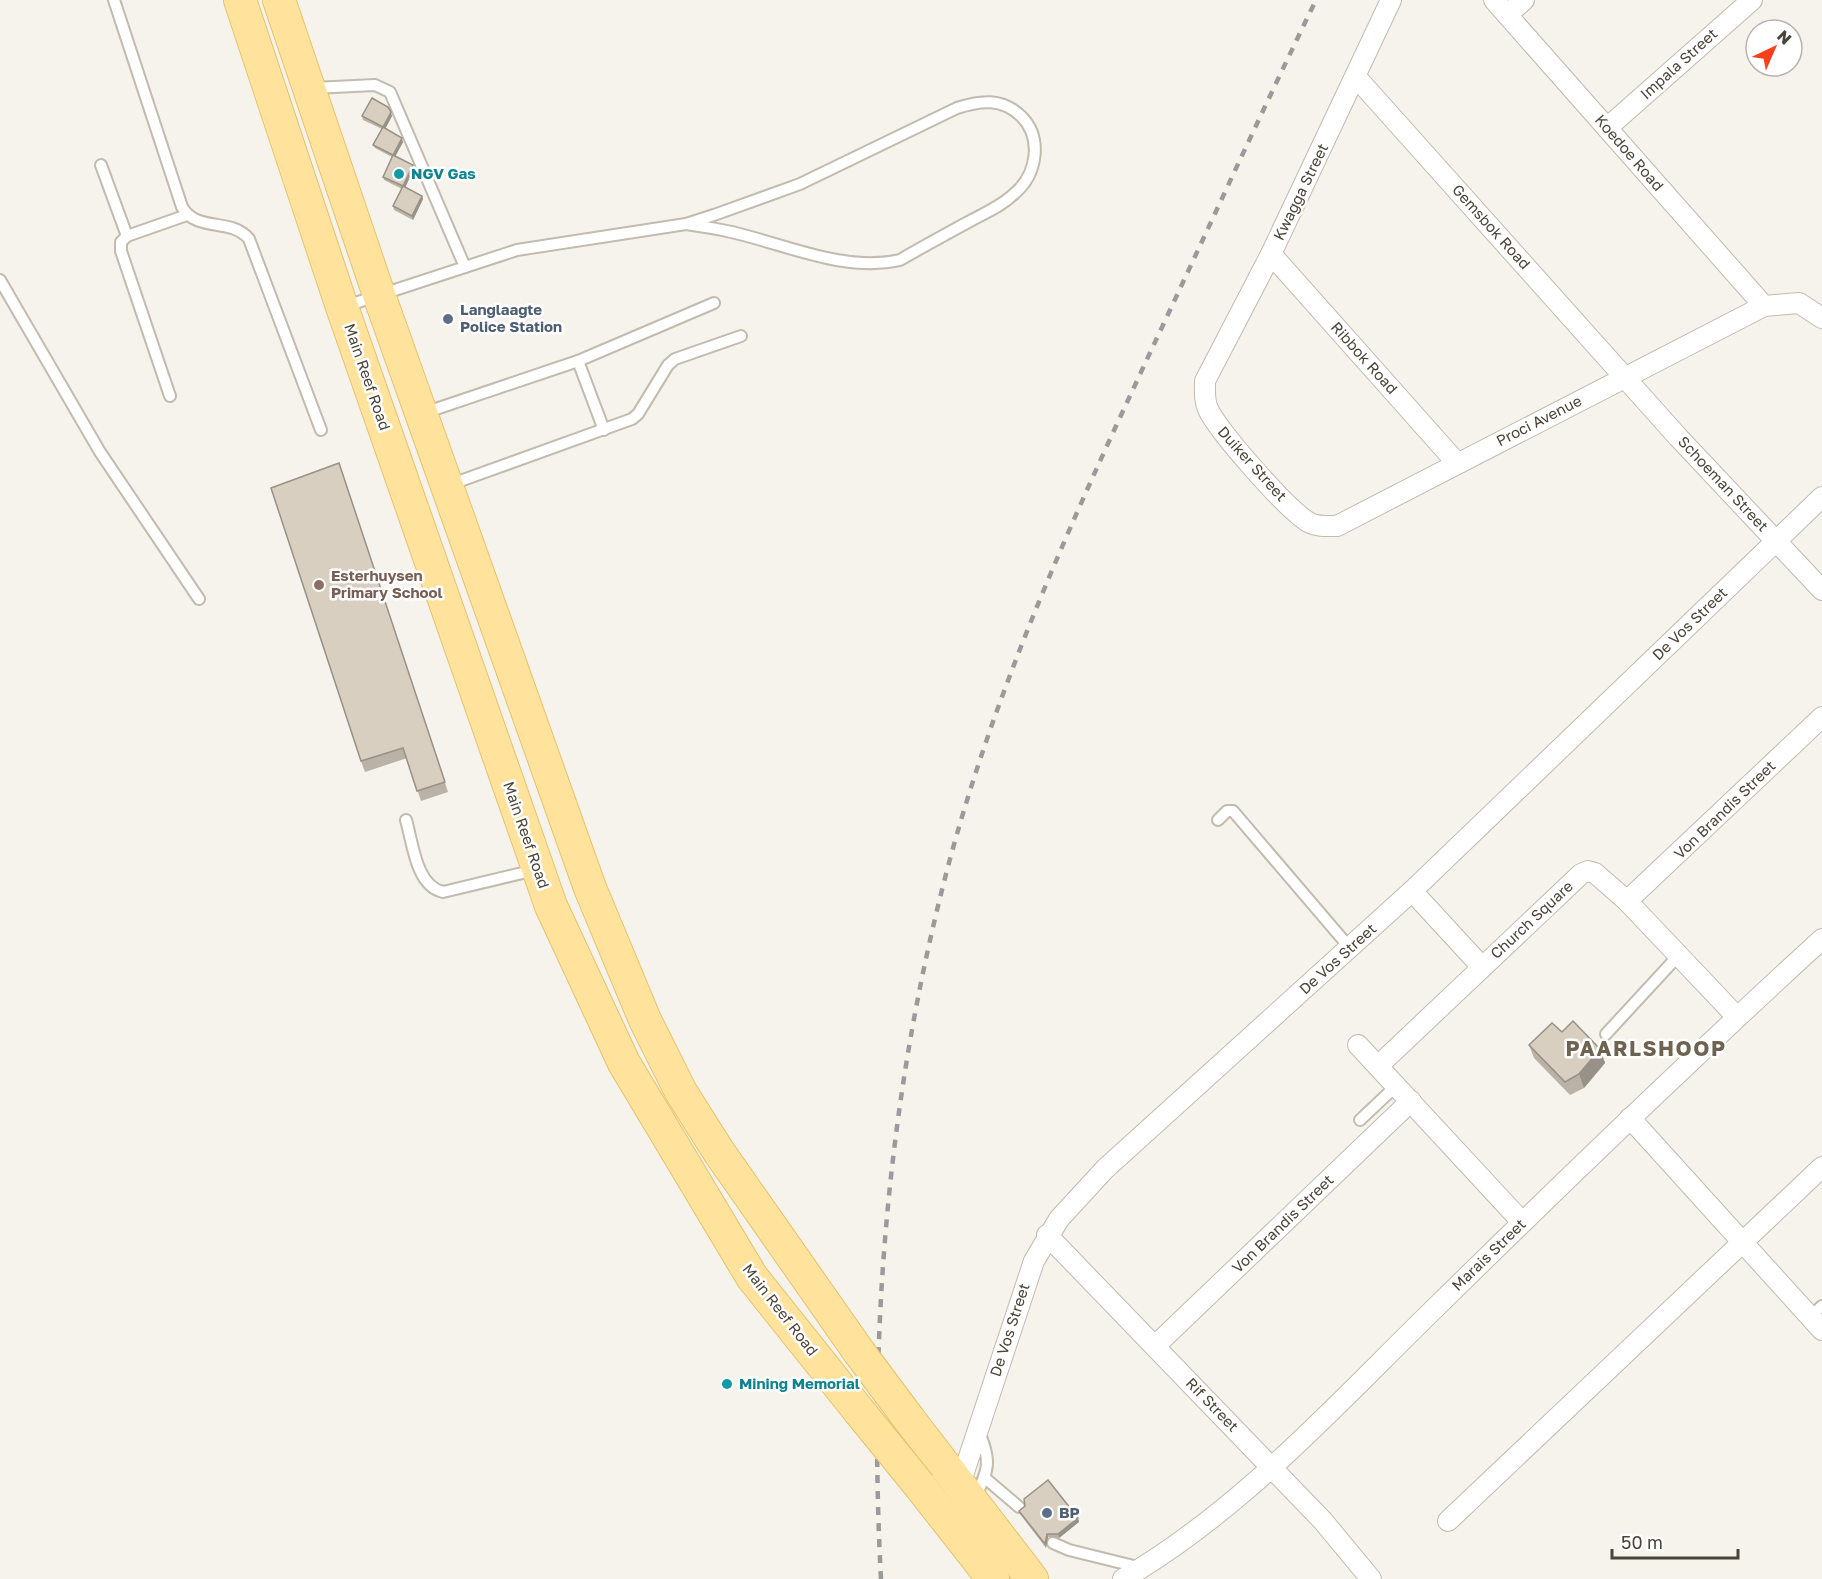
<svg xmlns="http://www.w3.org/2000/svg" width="1822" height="1579" font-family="'Golos Text',sans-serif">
<rect width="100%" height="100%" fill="#f6f3ec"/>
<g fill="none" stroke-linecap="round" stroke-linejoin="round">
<g stroke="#c2bbae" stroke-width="14">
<g id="service">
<path d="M114 0 182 207C197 233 231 217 249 239L321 430"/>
<path d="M313 88 375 85 390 92 465 267"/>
<path d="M101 165 127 236 187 215"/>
<path d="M127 236 121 242V251L170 396"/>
<path d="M0 280 100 452 199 599"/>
<path d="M346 306 517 250 686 224 714 215 800 184 957 108C981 100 1002 98 1021 116 1043 138 1037 174 1015 193 1003 205 987 212 972 220 948 233 924 246 900 260 843 273 783 243 727 231 713 228 699 226 686 224"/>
<path d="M578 361 604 430"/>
<path d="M424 413 578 361 714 303"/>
<path d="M449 485 632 419 638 414 668 365 675 359 741 336"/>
<path d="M406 820C413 844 416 886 443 892L535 870"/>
<path d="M1218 820 1227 811H1233L1350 948"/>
<path d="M1606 1034 1678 956"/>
<path d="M1360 1120 1396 1086"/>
<path d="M1810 1317 1822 1306"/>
<path d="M985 1478 1019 1507"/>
<path d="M974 1499C989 1470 992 1461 978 1430"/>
<path d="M1053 1543 1069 1550 1142 1568"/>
</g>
</g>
<g stroke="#c2bbae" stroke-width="22">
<g id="minor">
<path d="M1391 0 1271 254 1205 381C1205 391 1204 400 1208 409 1217 430 1289 512 1310 523 1318 527 1328 526 1337 526L1764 306 1799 303 1822 318"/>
<path d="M1494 0 1764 306"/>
<path d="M1507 15 1524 0"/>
<path d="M1356 77 1678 437 1822 590"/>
<path d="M1607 128 1752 0"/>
<path d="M1271 254 1456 462"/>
<path d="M1412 891 1482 967"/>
<path d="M1627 901 1822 717"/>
<path d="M1358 1045 1522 1222"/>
<path d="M1378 1066 1581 874 1588 871 1595 873 1627 901 1737 1017"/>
<path d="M1630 1118 1822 1330"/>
<path d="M1047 1235 1323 1521 1371 1579"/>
<path d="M1155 1346 1411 1101"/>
<path d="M959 1487 1034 1261 1059 1219 1105 1169 1412 891 1822 497"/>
<path d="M1448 1521 1822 1167"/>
<path d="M1123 1579C1240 1511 1333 1408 1429 1314 1558 1187 1688 1062 1822 939"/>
</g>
</g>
<g stroke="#e6c16a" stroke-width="34">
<g id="primary">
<path d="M240 0 342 307 551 906 624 1063 752 1277 859 1411"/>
<path d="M279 0 379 295 590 888 645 1020 681 1092 719 1152 859 1352"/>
<path d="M909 1419 1032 1579"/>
<path d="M920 1486 993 1579"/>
</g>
</g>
<use href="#service" stroke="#fff" stroke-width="10"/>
<use href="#minor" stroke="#fff" stroke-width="20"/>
<use href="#primary" stroke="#ffe39c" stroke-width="32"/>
<path stroke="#9a9a9a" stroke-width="4.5" stroke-dasharray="8 8" stroke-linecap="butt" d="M881 1579C868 1337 887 1094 950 859 999 678 1077 509 1156 340 1209 227 1261 113 1316 0"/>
<g stroke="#e6c16a" stroke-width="34" stroke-linecap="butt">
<g id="primary-bridge">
<path d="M859 1352 909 1419"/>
<path d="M859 1411 920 1486"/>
</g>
</g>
<use href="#primary-bridge" stroke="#ffe39c" stroke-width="32"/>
</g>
<g fill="#bab2a6">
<path d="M362 116H392L385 129 403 142 395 156 414 168 405 188 422 196 423 199 413 220 394 210 393 206 402 189 384 180 383 177 392 157 375 148 373 145 382 129 363 120Z"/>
<path d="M343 474 448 792 421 801 407 758 365 772 361 761Z"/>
<path d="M1529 1045 1600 1049 1605 1063 1584 1088 1570 1095 1534 1058Z"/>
<path d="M1019 1511 1078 1518 1079 1522 1059 1538 1048 1537 1046 1548 1020 1514Z"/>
</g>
<g fill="#979187">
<path d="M391 112 392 116 384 131 383 127Z"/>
<path d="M402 138 403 142 394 159 393 155Z"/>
<path d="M413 165 414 168 404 190 403 186Z"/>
<path d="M422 196 423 199 413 220 412 216Z"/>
<path d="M1600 1049 1605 1063 1584 1088 1579 1074Z"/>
<path d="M1078 1518 1079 1522 1059 1538 1058 1534Z"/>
<path d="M1047 1534 1048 1537 1046 1548 1045 1544Z"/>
</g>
<g fill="#d8cfc1" stroke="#979187" stroke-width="1.5">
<path d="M372 98 388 107 391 112 383 127 362 116Z"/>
<path d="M383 127 402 138 393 155 373 145Z"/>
<path d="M393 155 413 165 403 186 383 177Z"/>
<path d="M403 186 422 196 412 216 393 206Z"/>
<path d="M339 463 445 782 417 791 403 748 361 761 271 488Z"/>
<path d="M1573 1021 1600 1049 1579 1074 1565 1082 1529 1045 1552 1023 1562 1032Z"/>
<path d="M1048 1480 1078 1518 1058 1534H1047L1045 1544 1019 1511 1025 1506 1024 1499Z"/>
</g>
<g fill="#0f9aa8" stroke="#fff" stroke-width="2">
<circle cx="399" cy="174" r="6"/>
<circle cx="727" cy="1384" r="6"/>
</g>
<g fill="#5c6f8a" stroke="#fff" stroke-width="2">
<circle cx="448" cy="319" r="6"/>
<circle cx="1047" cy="1513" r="6"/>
</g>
<circle fill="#8d6e63" stroke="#fff" stroke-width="2" cx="319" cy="585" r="6"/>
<g text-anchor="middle" stroke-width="5" stroke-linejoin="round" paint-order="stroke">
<g font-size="15" fill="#4b4439" stroke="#fff">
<text transform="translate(1679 64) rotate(-42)" y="5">Impala Street</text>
<text transform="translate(1629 153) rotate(49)" y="5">Koedoe Road</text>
<text transform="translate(1301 192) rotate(-64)" y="5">Kwagga Street</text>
<text transform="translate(1491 227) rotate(48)" y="5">Gemsbok Road</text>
<text transform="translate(1364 358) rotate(48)" y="5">Ribbok Road</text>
<text transform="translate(367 377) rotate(71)" y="5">Main Reef Road</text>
<text transform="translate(1539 421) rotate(-27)" y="5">Proci Avenue</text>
<text transform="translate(1252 464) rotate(48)" y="5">Duiker Street</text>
<text transform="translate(1723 484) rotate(47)" y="5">Schoeman Street</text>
<text transform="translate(1690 624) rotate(-44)" y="5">De Vos Street</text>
<text transform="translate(1725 810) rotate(-44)" y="5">Von Brandis Street</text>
<text transform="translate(526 835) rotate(71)" y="5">Main Reef Road</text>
<text transform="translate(1532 920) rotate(-43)" y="5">Church Square</text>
<text transform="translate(1338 959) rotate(-42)" y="5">De Vos Street</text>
<text transform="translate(1283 1224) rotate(-44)" y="5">Von Brandis Street</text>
<text transform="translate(1489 1255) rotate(-44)" y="5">Marais Street</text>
<text transform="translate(780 1310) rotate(52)" y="5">Main Reef Road</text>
<text transform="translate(1010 1330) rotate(-72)" y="5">De Vos Street</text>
<text transform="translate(1212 1405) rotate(46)" y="5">Rif Street</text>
</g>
<g font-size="15" font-weight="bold" fill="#0d838f" stroke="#fff" text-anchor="start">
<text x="411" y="179">NGV Gas</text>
<text x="739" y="1389">Mining Memorial</text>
</g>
<g font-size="15" font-weight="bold" fill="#4e5e75" stroke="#fff" text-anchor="start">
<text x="460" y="315">Langlaagte<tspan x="460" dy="17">Police Station</tspan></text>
<text x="1059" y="1518">BP</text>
</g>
<g font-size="15" font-weight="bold" fill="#785e54" stroke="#fff" text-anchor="start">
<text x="331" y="581">Esterhuysen<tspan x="331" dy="17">Primary School</tspan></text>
</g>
<g font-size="21" font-weight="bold" letter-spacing="1.5" fill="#6e6250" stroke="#fff">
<text x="1646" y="1056">PAARLSHOOP</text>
</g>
</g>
<g transform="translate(1774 48) rotate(44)"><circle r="28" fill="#ffffff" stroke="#b7b4b0" stroke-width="1.5"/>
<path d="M0-4.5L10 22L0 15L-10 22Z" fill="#fc3f1d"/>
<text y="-9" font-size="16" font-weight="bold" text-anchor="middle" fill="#4b4439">N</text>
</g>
<path d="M1612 1549v9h126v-9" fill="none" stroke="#4b4439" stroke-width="3"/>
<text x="1621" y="1549" font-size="18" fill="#4b4439" stroke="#ffffff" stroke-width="4.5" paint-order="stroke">50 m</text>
</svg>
